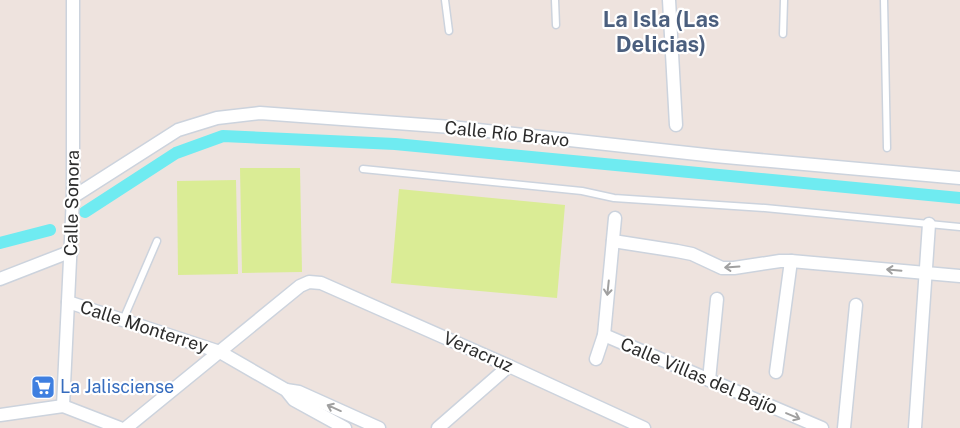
<svg xmlns="http://www.w3.org/2000/svg" width="960" height="428" font-family="'Public Sans',sans-serif">
<rect width="100%" height="100%" fill="#eee3de"/>
<g fill="#daec95">
<path d="M240 168H300L302 272 242 273Z"/>
<path d="M236 180 238 274 178 275 177 181Z"/>
<path d="M399 189 565 205 557 298 391 283Z"/>
</g>
<g fill="none" stroke-linecap="round" stroke-linejoin="round">
<g stroke="#6febf1" stroke-width="12">
<path d="M85 212 176 153 223 136 395 144 960 198"/>
<path d="M0 243 50 230"/>
</g>
<g stroke="#ccd3dd" stroke-width="9">
<g id="lane">
<path d="M445 0 449 31"/>
<path d="M555 0 556 25"/>
<path d="M884 0 887 148"/>
<path d="M783 34 784 0"/>
<path d="M363 169 582 191 614 198 765 208 960 227"/>
<path d="M123 320 157 241"/>
</g>
</g>
<g stroke="#ccd3dd" stroke-width="15">
<g id="street">
<path d="M669 0 676 125"/>
<path d="M73 197 178 130 217 118 260 113 451 127 715 156 960 178"/>
<path d="M613 241 677 251 692 254 722 268H734L780 261H791L960 276"/>
<path d="M0 279 72 251"/>
<path d="M68 302 220 352 286 390 294 400 345 428"/>
<path d="M604 335 822 428"/>
<path d="M596 359 604 335 615 218"/>
<path d="M776 372 791 261"/>
<path d="M709 380 717 299"/>
<path d="M286 390 299 392 379 428"/>
<path d="M63 406 73 197V0"/>
<path d="M63 406 120 428"/>
<path d="M0 415 63 406"/>
<path d="M126 428 300 286 309 282 321 283 509 366 644 428"/>
<path d="M438 428 509 366"/>
<path d="M844 428 856 305"/>
<path d="M915 428 929 224"/>
</g>
</g>
<use href="#lane" stroke="#fff" stroke-width="6"/>
<use href="#street" stroke="#fff" stroke-width="12"/>
</g>
<defs><path id="oneway-shaft" d="M-6 0H5M1.5-3L5.5 0L1.5 3" fill="none" stroke-width="1.6" stroke-linecap="round" stroke-linejoin="round" transform="scale(1.25)"/></defs>
<g stroke="#a0a0a0">
<use href="#oneway-shaft" transform="translate(732 267) rotate(176)"/>
<use href="#oneway-shaft" transform="translate(894 270) rotate(-175)"/>
<use href="#oneway-shaft" transform="translate(608 288) rotate(96)"/>
<use href="#oneway-shaft" transform="translate(334 408) rotate(-156)"/>
<use href="#oneway-shaft" transform="translate(793 416) rotate(23)"/>
</g>
<defs>
<g id="supermarket-square" transform="scale(1.25)"><rect x="-9" y="-9" width="18" height="18" rx="4" fill="#3f7fe0" stroke="#fff"/><path d="M-6-5.5h2.5l.6 2H6L4.5 2H-2.5L-4.4-4H-6ZM-1.5 3.2a1.3 1.3 0 1 0 .1 0ZM3 3.2a1.3 1.3 0 1 0 .1 0Z" fill="#fff"/></g>
</defs>
<g fill-rule="evenodd">
<use href="#supermarket-square" x="43" y="387"/>
</g>
<g text-anchor="middle" stroke-width="4.5" stroke-linejoin="round" paint-order="stroke">
<g font-size="18" fill="#2c2c2c" stroke="#fff">
<text transform="translate(507 134) rotate(6)" y="6">Calle Río Bravo</text>
<text transform="translate(72 203) rotate(-89)" y="6">Calle Sonora</text>
<text transform="translate(144 327) rotate(18)" y="6">Calle Monterrey</text>
<text transform="translate(478 352) rotate(24)" y="6">Veracruz</text>
<text transform="translate(699 376) rotate(23)" y="6">Calle Villas del Bajío</text>
</g>
<g font-size="18" fill="#366cbe" stroke="#fff" text-anchor="start">
<text x="60" y="393">La Jalisciense</text>
</g>
<g font-size="22" font-weight="bold" fill="#4b5f7e" stroke="#fff">
<text x="661" y="27">La Isla (Las<tspan x="661" dy="25">Delicias)</tspan></text>
</g>
</g>
</svg>
